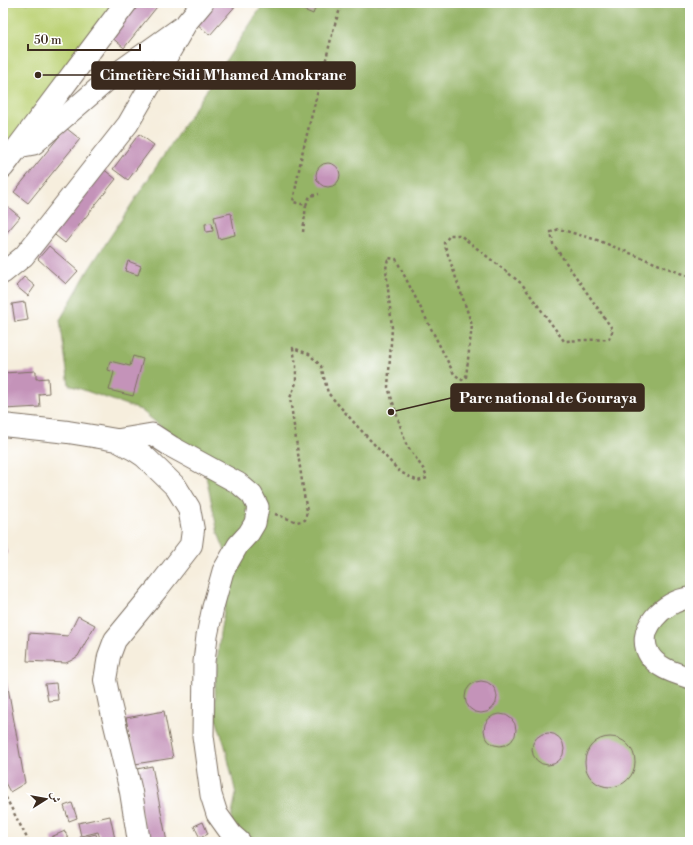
<svg xmlns="http://www.w3.org/2000/svg" width="693" height="845" font-family="'Libre Bodoni',Amiri,serif">
<rect width="100%" height="100%" fill="#fff"/>
<filter id="ink" filterUnits="userSpaceOnUse"><feTurbulence type="fractalNoise" baseFrequency=".025" numOctaves="2"/><feDisplacementMap in="SourceGraphic" scale="8" xChannelSelector="R" yChannelSelector="G"/><feConvolveMatrix kernelMatrix="1 2 1 2 8 2 1 2 1" color-interpolation-filters="sRGB"/></filter>
<filter id="wash" filterUnits="userSpaceOnUse"><feTurbulence type="fractalNoise" baseFrequency=".012" numOctaves="4" result="noise"/><feDisplacementMap in="SourceGraphic" scale="16" xChannelSelector="R" yChannelSelector="G"/><feGaussianBlur stdDeviation="0.9" result="paint"/><feColorMatrix in="noise" values="0 0 0 0 0 0 0 0 0 0 0 0 0 0 0 0 0 1.4 0 .05"/><feComposite in="paint" operator="in"/></filter>
<g filter="url(#wash)">
<rect width="100%" height="100%" fill="#f6eedd"/>
<path fill="#bcd275" stroke="#7c7e4a" d="M3 3H126L3 167Z"/>
<path fill="#95b466" stroke="#686f42" d="M264 3H690V842H236L231 820 236 794 225 746 216 719 215 684 220 633 232 568 218 533 203 462 141 410 69 385 60 320 89 269Z"/>
<g id="blocks">
<g fill="#c493b9">
<path d="M135 3H160L124 48 109 35Z"/>
<path d="M214 3H238L210 35 197 24Z"/>
<path d="M301 3H317L313 14 299 8Z"/>
<path d="M66 128 80 139 28 203 14 192Z"/>
<path d="M139 134 154 145 128 180 113 169Z"/>
<circle cx="328" cy="175" r="12"/>
<path d="M102 168 116 179 65 243 51 232Z"/>
<path d="M8 207 20 217 3 237V212Z"/>
<path d="M231 213 235 235 219 239 214 217Z"/>
<path d="M212 223 213 231 206 232 205 224Z"/>
<path d="M49 246 78 271 66 284 38 259Z"/>
<path d="M128 261 141 266 138 275 125 271Z"/>
<path d="M24 277 35 286 28 296 16 286Z"/>
<path d="M25 302 28 320 15 322 12 304Z"/>
<path d="M133 356 143 359 133 396 109 390 114 372 108 370 110 361 130 366Z"/>
<path d="M36 371V379L48 378 49 393 39 394 40 407 4 409 3 400V373Z"/>
<path d="M3 536H4L7 554 3 555Z"/>
<path d="M78 616 95 625 78 656 72 660 66 663 27 661 29 633 68 636Z"/>
<path d="M3 665H4L25 783 10 792 3 779Z"/>
<circle cx="481" cy="697" r="16"/>
<path d="M56 683 58 700 48 701 45 684Z"/>
<path d="M164 711 173 758 135 764 126 718Z"/>
<circle cx="500" cy="730" r="16"/>
<circle cx="548" cy="749" r="16"/>
<circle cx="610" cy="762" r="25"/>
<path d="M152 766 167 842H147L132 770Z"/>
<path d="M72 803 77 818 69 821 64 806Z"/>
<path d="M110 816 115 839 101 842 98 832 81 836 78 823Z"/>
<path d="M203 822 208 834 200 838 194 826Z"/>
<path d="M65 831 69 842H53L51 837Z"/>
<path d="M96 834 98 842H80V838Z"/>
</g>
</g>
</g>
<g filter="url(#ink)">
<use href="#blocks" fill-opacity="0" stroke="#7c6f61" stroke-width="1"/>
<g fill="none" stroke-linecap="round" stroke-linejoin="round">
<g stroke="#7c6f61" stroke-width="23">
<g id="minor">
<path d="M18 147 34 144 52 128 110 78 180 28"/>
<path d="M3 273 24 256 128 124 187 22 203 3"/>
<path d="M116 440 152 434 172 447 238 483 252 495 258 507 255 523 249 533 238 545 223 571 213 607 207 636 204 662 203 736 211 795 217 814 232 835 240 842"/>
<path d="M690 598C665 600 633 630 650 656 659 669 676 673 690 678"/>
</g>
</g>
<g stroke="#7c6f61" stroke-width="24">
<g id="major">
<path d="M3 167 126 3"/>
<path d="M3 425 68 432 99 437 116 440 135 450 144 456 176 487 189 508 193 530 191 545 157 589 115 640 109 656 105 680 110 704 125 766 131 792 139 842"/>
</g>
</g>
<g stroke="#7c6f61" stroke-width="2.5" stroke-dasharray="3 3" stroke-linecap="butt">
<path d="M306 205 310 196 319 194"/>
<path d="M303 232 306 205 293 202 302 154 334 27 342 3"/>
<path d="M275 514 297 522 305 520 307 511 304 495 290 398 296 383V365L293 348 309 354 321 366 328 393 358 427 400 472 418 481 427 478 424 470 406 444 388 387 392 328 386 269 388 258 396 259 454 374 462 380 466 377 472 325 444 243 450 235H460L522 284 564 341 609 339 613 330 553 244 551 232 559 229 597 240 690 277"/>
<path d="M3 792 29 842"/>
</g>
<use href="#minor" stroke="#fff" stroke-width="21"/>
<use href="#major" stroke="#fff" stroke-width="22"/>
</g>
</g>
<path fill="none" stroke="#3b2a1e" stroke-width="1.5" d="M38 75L92 75M391 412L451 398"/>
<g fill="#3b2a1e" stroke="#fff" stroke-width="1.5">
<circle cx="38" cy="75" r="4"/>
<circle cx="391" cy="412" r="4"/>
</g>
<g fill="#3b2a1e" stroke="#3b2a1e" stroke-width="1.5">
<rect x="92" y="62" width="263" height="27" rx="4"/>
<rect x="451" y="384" width="193" height="27" rx="4"/>
</g>
<g font-size="15" text-anchor="middle" font-weight="bold" fill="#fff">
<text x="223" y="80">Cimetière Sidi M'hamed Amokrane</text>
<text x="548" y="403">Parc national de Gouraya</text>
</g>
<rect width="693" height="845" fill="none" stroke="#fff" stroke-width="16"/>
<g transform="translate(46 799) rotate(79)" stroke="#ffffff" stroke-width="3" paint-order="stroke">
<path d="M0-3L7 15L0 10L-7 15Z" fill="#3b2a1e"/>
<text y="-6" font-size="11" font-weight="bold" text-anchor="middle" fill="#3b2a1e">ش</text>
</g>
<path d="M28 44v6h112v-6" fill="none" stroke="#3b2a1e" stroke-width="2"/>
<text x="34" y="44" font-size="12" fill="#3b2a1e" stroke="#ffffff" stroke-width="3" paint-order="stroke">50 m</text>
</svg>
